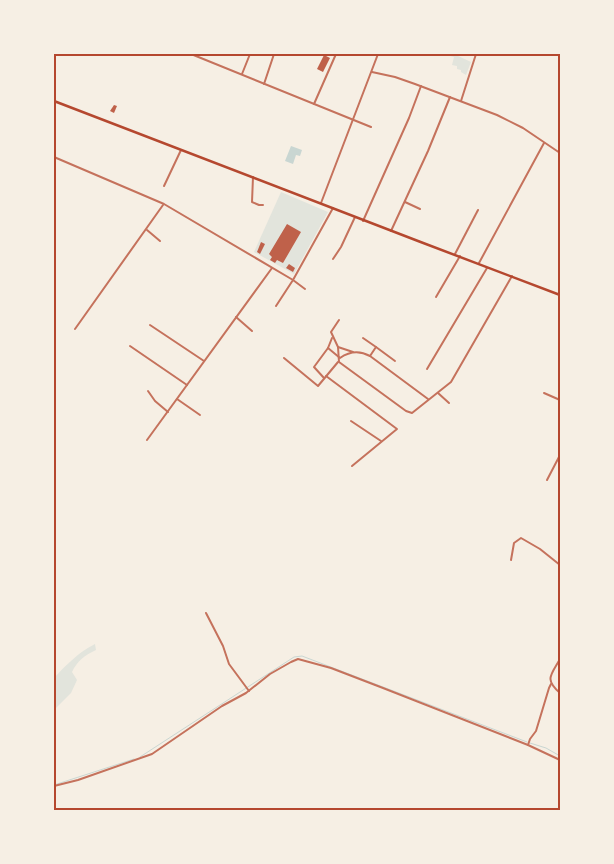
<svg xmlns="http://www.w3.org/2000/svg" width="614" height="864" font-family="Helvetica,sans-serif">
<rect width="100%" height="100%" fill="#f6efe4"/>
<g fill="#e2e4dc">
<path d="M451 54H456V55L471 62 466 75 461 72V70L457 69V66L452 65 454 57 450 56Z"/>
<path d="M281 192 328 212 294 274 254 252Z"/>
<path d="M95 644 96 650C85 655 77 661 72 672L77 680 71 693 54 710V678C66 665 79 652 95 644Z"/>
</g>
<path fill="#c9d6d2" d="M291 146 302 150 300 156 296 155 293 164 285 161Z"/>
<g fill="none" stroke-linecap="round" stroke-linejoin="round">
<g stroke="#c9d6d2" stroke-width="1">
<path d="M530 743 546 748 560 756"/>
<path d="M140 757 294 657 302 656 527 742"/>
<path d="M54 785 134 759"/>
</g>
</g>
<g fill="#bf614a">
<path d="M324 55 330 58 323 72 317 69Z"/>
<path d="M114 105 117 106 114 113 110 111Z"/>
<path d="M287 224 301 232 283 263 277 260 275 263 270 260 272 257 269 254Z"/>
<path d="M261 242 265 244 260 254 257 252Z"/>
<path d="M289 264 295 268 293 272 286 268Z"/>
</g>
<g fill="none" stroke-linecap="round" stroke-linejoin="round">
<g stroke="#c5725c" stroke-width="2">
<path d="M191 54 371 127"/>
<path d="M372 72 395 77 415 84 497 115 523 128 560 153"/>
<path d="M242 74 250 54"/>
<path d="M264 84 274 54"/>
<path d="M461 101 476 54"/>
<path d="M314 104 336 54"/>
<path d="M54 157 164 204 293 280 276 306"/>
<path d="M253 177 252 202 259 205H263"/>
<path d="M164 186 181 150"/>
<path d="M405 202 420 209"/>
<path d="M321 203 378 54"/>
<path d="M363 221 409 118 421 86"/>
<path d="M147 230 160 241"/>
<path d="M391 231 428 151 450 97"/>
<path d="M455 254 478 210"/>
<path d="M333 259 341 247 355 217"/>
<path d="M479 263 544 143"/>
<path d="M305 289 293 280 333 208"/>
<path d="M436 297 460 256"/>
<path d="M236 317 252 331"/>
<path d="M339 320 331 332 338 347 339 362 406 411 412 413 451 382 512 276"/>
<path d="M150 325 204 361"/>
<path d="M75 329 163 205"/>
<path d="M130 346 187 385"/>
<path d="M338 347 353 352"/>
<path d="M376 347 395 361"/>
<path d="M328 348 340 358C350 351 359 350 370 356L376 347 363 338"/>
<path d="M370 356 428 399"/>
<path d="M284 358 318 386 338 362"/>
<path d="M427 369 487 268"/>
<path d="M326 376 397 429 352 466"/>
<path d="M324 378 314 367 328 348 332 338"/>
<path d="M148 391 155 401 168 412"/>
<path d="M438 393 449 403"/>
<path d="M544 393 560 400"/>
<path d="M177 399 200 415"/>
<path d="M351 421 381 441"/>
<path d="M147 440 272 268"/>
<path d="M547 480 560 455"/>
<path d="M511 560 514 543 521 538 540 549 560 565"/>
<path d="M206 613 223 646 229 664 249 691"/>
<path d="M560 659C551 675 544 679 560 693"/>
<path d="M528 745 530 739 536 731 549 688 551 684"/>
<path d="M54 786 78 780 152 754 222 706 246 693 270 674 291 662 298 659 331 668 383 688 528 745 560 760"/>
</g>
<path stroke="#b5482f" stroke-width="2.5" d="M54 101C222 166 391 231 560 295"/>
</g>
<rect width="614" height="864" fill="none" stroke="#f6efe4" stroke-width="110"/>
<rect x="55" y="55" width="504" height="754" fill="none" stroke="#b5482f" stroke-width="2"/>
</svg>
